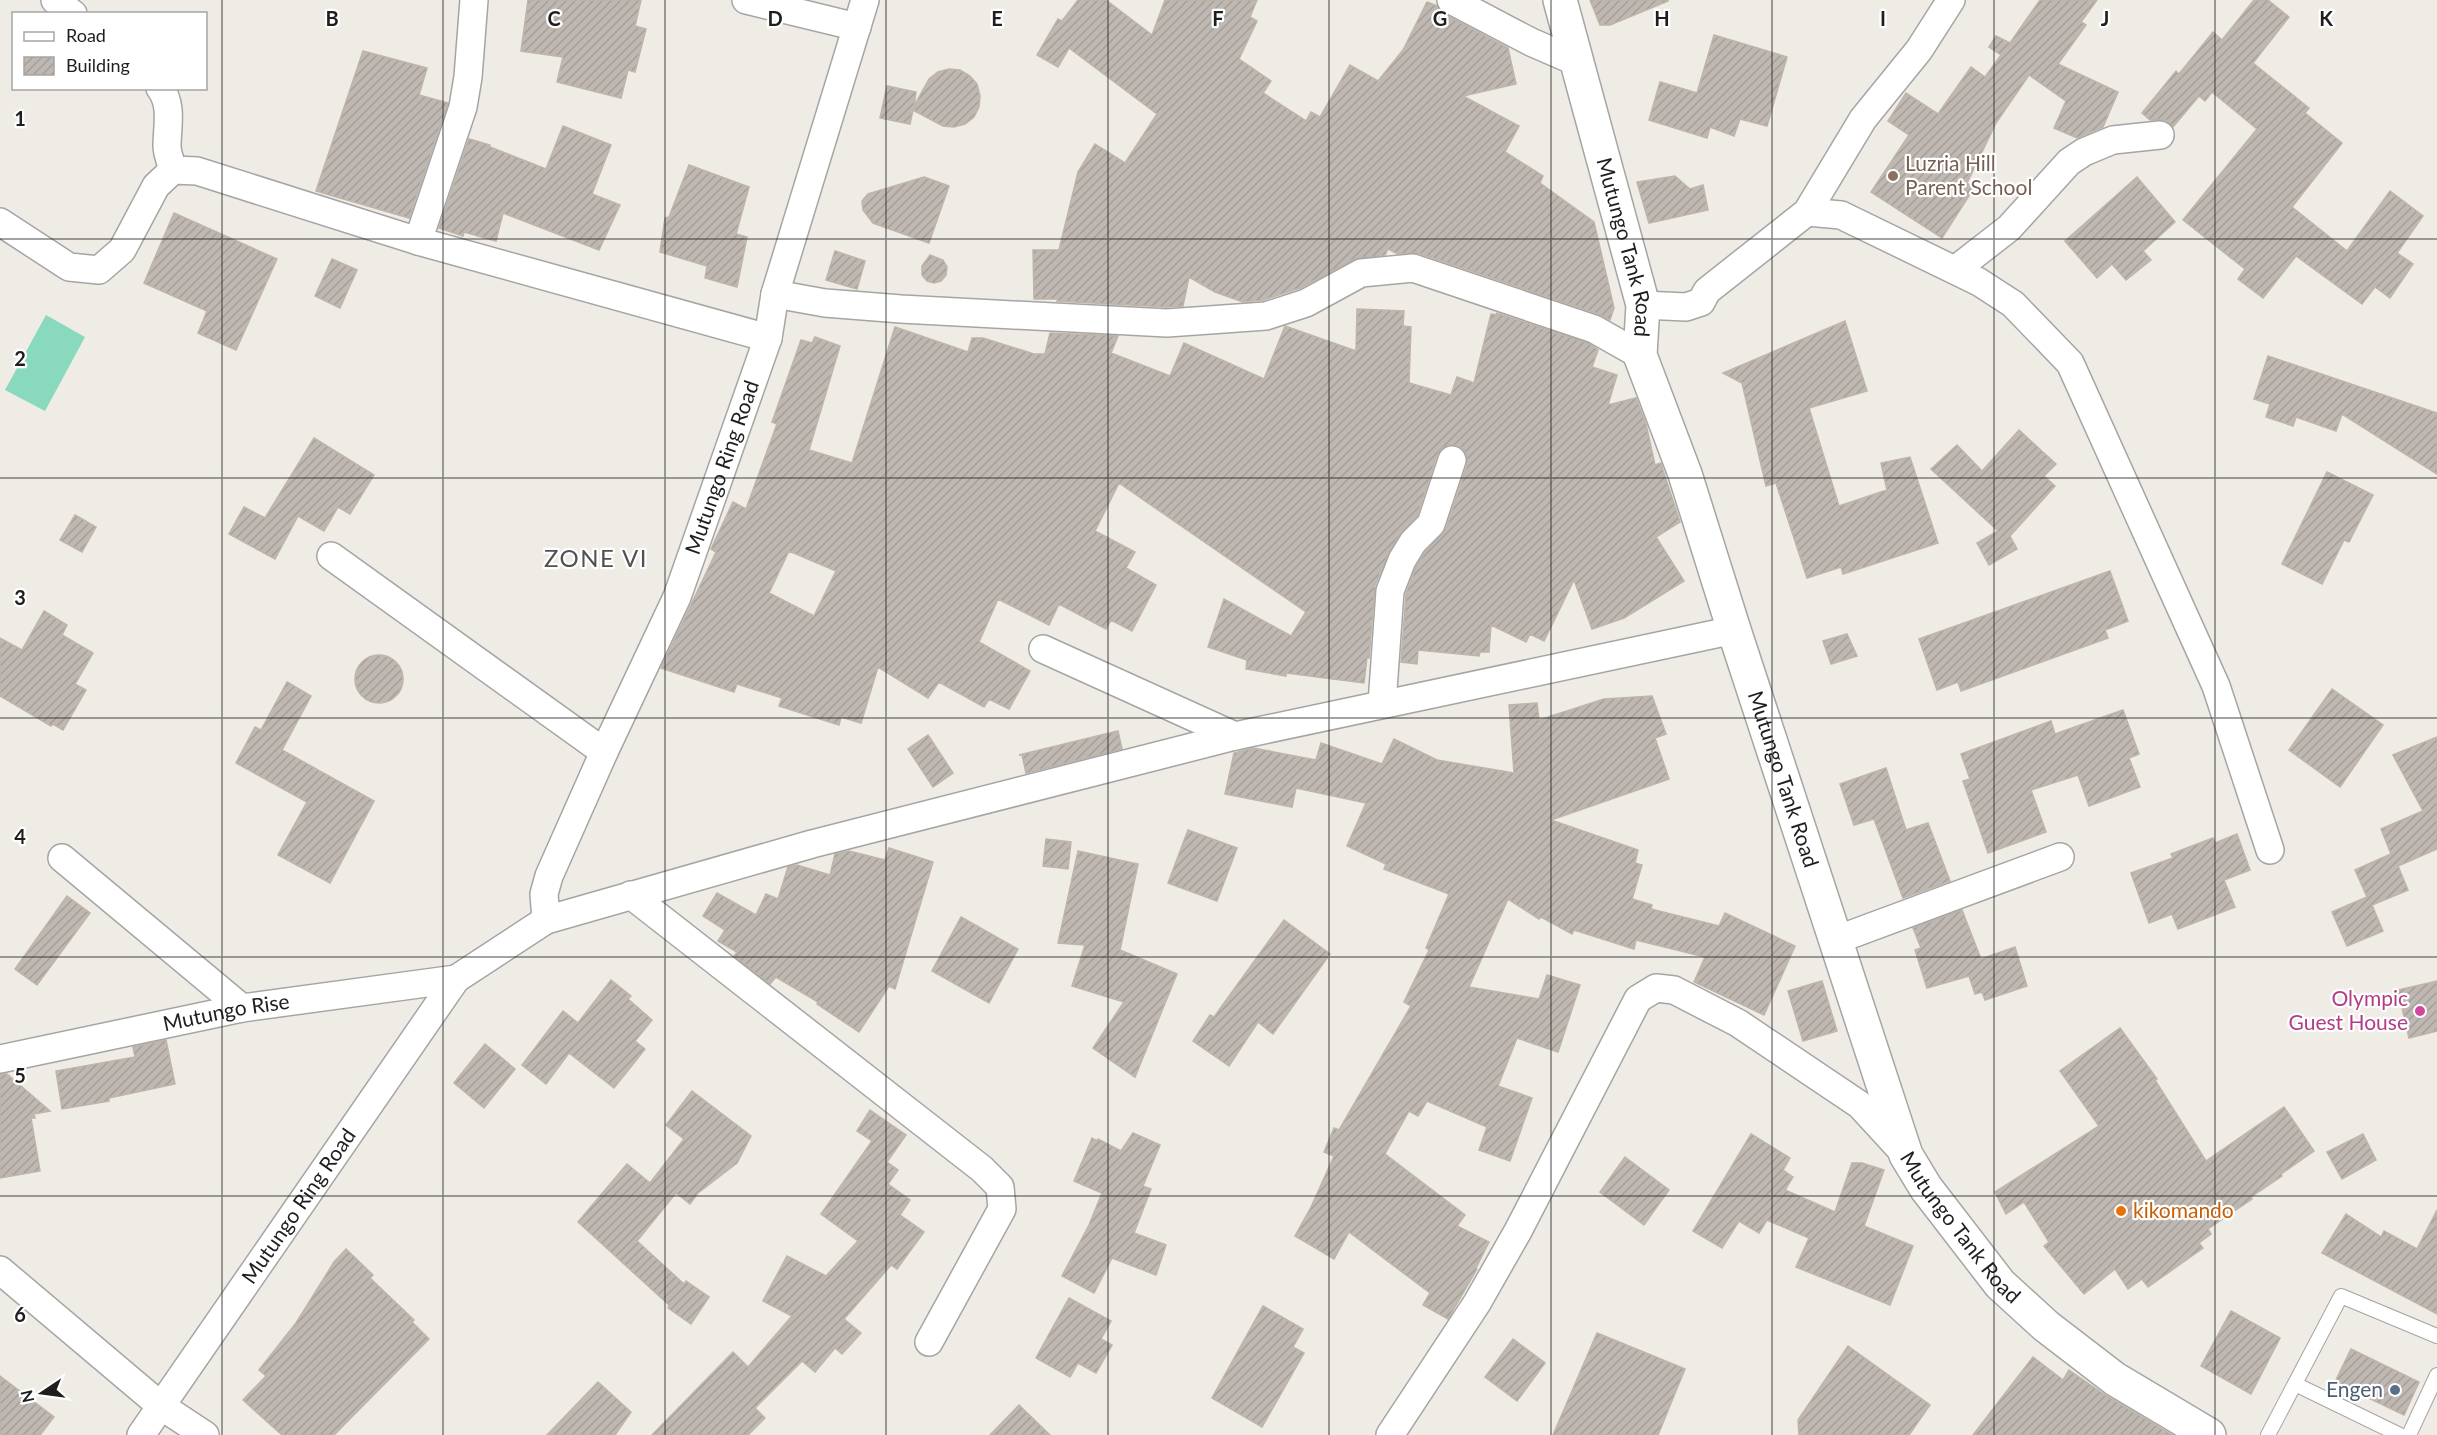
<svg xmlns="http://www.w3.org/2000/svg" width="2437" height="1435" font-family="Lato,sans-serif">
<defs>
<pattern id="building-hatch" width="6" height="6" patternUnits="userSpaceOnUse" patternTransform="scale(1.5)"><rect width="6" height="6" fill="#bfb8b2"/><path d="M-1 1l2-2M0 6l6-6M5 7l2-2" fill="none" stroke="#a49e99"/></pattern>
</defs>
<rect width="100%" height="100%" fill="#efece5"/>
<path fill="#88d9bd" d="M46 315 85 337 45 411 5 390Z"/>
<g fill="url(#building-hatch)" stroke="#bfb4a8" stroke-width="1.5" fill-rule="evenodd">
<path d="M528 0H641L635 26 646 29 635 72 628 70 621 98 557 82 563 57 521 51Z"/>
<path d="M1078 0H1106L1152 35 1165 0H1257L1250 17 1257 21 1239 59 1271 81 1263 93 1306 121 1311 112 1320 117 1350 65 1378 81 1403 50 1427 2 1437 6 1444 14 1508 48 1516 84 1463 96 1519 126 1505 152 1543 176 1540 183 1594 222 1614 308 1610 320 1599 314 1418 253 1398 254 1388 249 1385 255 1354 259 1300 288 1263 300 1243 302 1215 292 1189 277 1183 306 1167 307 1057 301 1058 299H1034L1033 250H1059L1078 172 1095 144 1125 163 1157 114 1069 48 1058 67 1037 55 1058 19 1062 21Z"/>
<path d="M1590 0H1668V1L1610 25H1600Z"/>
<path d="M2040 0H2097L2081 22 2086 25 2058 64 2118 92 2103 127 2077 138 2054 128 2066 101 2029 75 1996 123 1967 183 1974 188 1942 238 1871 192 1909 135 1888 121 1906 93 1938 114 1971 67 1985 77 2001 55 1989 47 1996 36 2010 43Z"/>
<path d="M2254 0H2268L2289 17 2253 63 2309 108 2305 113 2342 143 2292 207 2347 251 2390 191 2423 216 2397 253 2413 264 2390 298 2375 287 2362 304 2296 256 2263 298 2238 279 2245 269 2183 220 2257 129 2212 92 2205 101 2199 96 2173 127 2166 120H2150L2142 113 2176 71 2179 74 2213 32 2222 40Z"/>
<path d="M1714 35 1787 57 1767 126 1740 119 1734 136 1710 127 1707 138 1649 120 1660 82 1697 93Z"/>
<path d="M363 51 427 68 419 95 448 103 409 218 316 191Z"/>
<path d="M949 69 960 70 970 76 977 84 980 96 979 107 974 117 965 124 954 127 943 126 913 110 910 124 880 118 887 86 916 92 914 106 929 79 938 72Z"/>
<path d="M563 126 611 145 592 194 620 205 599 250 503 213 496 241 464 232 463 236 439 228 469 139 490 145V147L546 169Z"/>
<path d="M689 165 749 187 736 234 747 237 737 287 705 278 707 266 660 252 665 218 669 217Z"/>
<path d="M1675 176 1690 189 1703 185 1708 210 1649 223 1637 182Z"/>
<path d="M924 177 949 186 929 243 873 223 863 210 862 201 868 194Z"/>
<path d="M2137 177 2175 222 2143 251 2151 260 2126 280 2112 264 2097 278 2065 241Z"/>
<path d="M174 213 277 259 236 350 198 333 207 311 144 283Z"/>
<path d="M835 251 865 261 857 289 826 280Z"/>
<path d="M930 255 943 260 947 267 946 275 941 281 934 283 927 281 922 275V266Z"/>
<path d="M332 259 357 270 340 308 315 296Z"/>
<path d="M1357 309 1404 311 1403 326 1411 327 1409 383 1451 395 1457 377 1474 383 1491 314 1499 315 1496 313 1588 343 1598 350 1592 367 1617 375 1608 405 1636 398 1646 424 1655 465 1661 463 1663 470 1680 522 1656 537 1684 581 1624 618 1592 629 1574 580 1544 641 1530 634 1526 642 1491 625 1489 652H1480L1479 656 1418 650 1417 664 1401 662 1406 594 1416 567 1425 552 1446 529 1467 465V457L1464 450 1457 445H1449L1442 448 1437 455 1417 516 1400 534 1389 552 1375 585 1369 658H1367L1364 683 1286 673V676L1246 669 1247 660 1208 647 1224 599 1291 636 1306 612 1119 483 1095 531 1135 552 1126 568 1156 585 1132 631 1111 620 1106 629 1059 604 1049 625 998 599 979 642 1030 671 1009 709 989 699 984 707 939 682 928 698 878 667 861 723 841 717 839 725 779 706 782 698 737 684 734 692 661 668 716 552 711 549 733 502 746 509 777 424 772 422 801 340 812 343 815 337 840 346 809 450 852 463 895 327 968 352 972 338H983L1034 354H1045L1050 333 1118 336 1111 353 1170 376 1184 343 1264 379 1285 326 1356 351ZM789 551 836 571 814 616 769 593Z"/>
<path d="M1845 321 1867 391 1809 408 1839 506 1887 490 1881 463 1910 457 1938 543 1843 574 1841 567 1807 578 1776 483 1766 486 1742 383 1723 373Z"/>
<path d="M2268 356 2437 413V474L2342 414 2336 431 2296 417 2293 426 2266 417 2270 404 2254 399Z"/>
<path d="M2019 430 2056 464 2044 476 2055 486 2010 536 2017 549 1989 565 1977 543 1998 531 1931 469 1957 445 1982 471Z"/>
<path d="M314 438 374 475 350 514 338 507 324 531 298 516 275 559 229 534 244 507 265 518Z"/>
<path d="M2327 472 2373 495 2349 542 2344 540 2322 584 2282 564Z"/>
<path d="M75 515 96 527 82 552 60 540Z"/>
<path d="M2110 571 2128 621 2105 630 2108 638 1961 691 1958 682 1937 690 1919 639Z"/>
<path d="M44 611 67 625 62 635 93 653 75 684 86 690 63 730 53 724 51 726 0 696V638L22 650Z"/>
<path d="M1847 634 1857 656 1831 664 1823 641Z"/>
<circle cx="379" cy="679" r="24"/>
<path d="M287 682 311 696 282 750 374 801 330 883 278 855 307 802 236 763 255 727 261 730Z"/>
<path d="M2332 689 2383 725 2340 787 2289 750Z"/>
<path d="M1652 696 1666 734 1655 738 1669 779 1551 820 1638 850 1635 863 1642 865 1632 899 1652 905 1651 909 1719 926 1725 913 1795 946 1764 1015 1694 982 1705 957 1636 940 1634 949 1574 930 1572 934 1541 917 1539 919 1508 899 1469 987 1539 999 1547 975 1580 985 1558 1052 1517 1038 1498 1086 1532 1098 1510 1161 1479 1150 1487 1127 1427 1101 1418 1116 1409 1111 1385 1154 1465 1215 1457 1226 1489 1242 1476 1268 1477 1269 1448 1319 1423 1305 1430 1293 1349 1232 1334 1259 1295 1236 1311 1207 1334 1156 1324 1152 1334 1128 1339 1130 1411 1006 1404 1002 1429 950 1426 948 1449 894 1384 869 1386 864 1347 846 1366 803 1296 788 1292 807 1225 794 1234 753 1253 748 1316 760 1321 743 1382 764 1394 739 1437 760 1514 773 1509 705 1537 703 1539 720 1604 699Z"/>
<path d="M2123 710 2139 754 2129 758 2140 787 2089 806 2078 775 2031 790 2046 832 1988 853 1963 781 1970 779 1961 754 2051 721 2055 734Z"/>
<path d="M1118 731 1122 749 1026 773 1022 755H1019Z"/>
<path d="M928 735 953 773 933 787 908 749Z"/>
<path d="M2437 737V849L2398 866 2408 890 2372 905 2383 931 2347 946 2332 912 2367 897 2355 870 2391 854 2381 829 2423 811 2393 755Z"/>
<path d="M1886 768 1906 830 1928 823 1950 881 1903 898 1874 819 1854 825 1840 784Z"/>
<path d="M1188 830 1237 848 1217 901 1168 883Z"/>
<path d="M2237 834 2250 870 2224 880 2235 907 2178 929 2172 914 2149 923 2131 873 2173 858 2171 854 2213 838 2215 843Z"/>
<path d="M1046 839 1071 842 1068 869 1043 866Z"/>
<path d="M889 848 933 862 895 989 889 986 859 1032 817 1004 818 1002 776 977 770 984 734 956 737 952 718 941 725 930 703 916 717 893 756 915 766 894 778 899 788 867 797 865 830 875 835 854 849 851 885 860Z"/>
<path d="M1078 851 1138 864 1120 950 1177 974 1135 1077 1093 1048 1124 1002 1072 986 1085 945 1058 943Z"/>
<path d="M67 896 90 913 37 985 15 969Z"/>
<path d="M1962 910 1981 959 2015 947 2027 986 1985 1000 1982 992 1975 994 1969 976 1927 988 1915 950 1921 948 1913 928Z"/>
<path d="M961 917 1018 949 989 1003 932 971Z"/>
<path d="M1284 920 1330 954 1273 1034 1258 1022 1229 1066 1193 1041 1210 1015 1214 1017Z"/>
<path d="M611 980 631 996 628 999 652 1020 635 1041 645 1049 614 1088 569 1053 546 1084 522 1065 563 1011 578 1023Z"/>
<path d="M1822 981 1837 1031 1803 1041 1788 991Z"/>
<path d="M2437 981V1031L2409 1038 2398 990Z"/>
<path d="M2120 1028 2157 1079 2155 1080 2206 1161 2284 1107 2314 1151 2281 1174 2282 1176 2251 1197 2252 1199 2208 1229 2211 1234 2199 1243 2203 1248 2148 1287 2142 1279 2128 1289 2115 1269 2084 1294 2044 1246 2049 1242 2024 1202 2006 1214 1995 1192 2099 1126 2060 1071Z"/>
<path d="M166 1040 175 1084 109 1098V1101L62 1109 56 1071 135 1057 133 1047Z"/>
<path d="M485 1044 515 1069 484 1108 454 1083Z"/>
<path d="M0 1074H7L50 1111 34 1114 35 1118H31L40 1171 0 1178Z"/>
<path d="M692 1091 751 1136 737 1163 698 1193 690 1204 676 1193 637 1241 684 1284 686 1281 709 1297 691 1324 668 1308 669 1305 578 1222 627 1164 650 1183 684 1139 666 1125Z"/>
<path d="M870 1110 906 1135 887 1162 898 1170 888 1184 910 1200 900 1215 924 1232 897 1269 891 1265 844 1319 861 1333 842 1354 835 1348 815 1372 802 1361 755 1408 765 1418 748 1435H652L733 1352 748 1367 792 1316 763 1301 787 1256 826 1276 858 1241 821 1214 872 1141 857 1131Z"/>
<path d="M1133 1133 1160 1145 1143 1186 1151 1189 1134 1233 1166 1245 1156 1275 1112 1258 1094 1293 1062 1276 1089 1225 1102 1193 1074 1181 1092 1138 1097 1141 1098 1139 1121 1151Z"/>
<path d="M1751 1134 1790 1158 1783 1170 1793 1177 1785 1190 1835 1212 1852 1163H1862L1884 1170 1864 1226 1913 1246 1890 1305 1796 1267 1809 1238 1767 1220 1759 1233 1739 1221 1722 1248 1693 1231Z"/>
<path d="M2363 1134 2376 1160 2342 1179 2327 1152Z"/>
<path d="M1625 1157 1669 1190 1644 1225 1600 1192Z"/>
<path d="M2437 1210V1314L2322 1253 2346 1214 2381 1237 2384 1231 2417 1249Z"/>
<path d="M346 1249 373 1275 370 1278 414 1320 412 1322 429 1339 334 1435H282L243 1400 266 1376 259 1370 296 1323 334 1262Z"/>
<path d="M1069 1298 1111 1321 1101 1339 1112 1345 1096 1373 1078 1363 1070 1377 1036 1358Z"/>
<path d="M1263 1306 1303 1329 1293 1347 1304 1353 1262 1427 1212 1398Z"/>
<path d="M2231 1311 2280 1338 2251 1394 2201 1366Z"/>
<path d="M1597 1333 1685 1369 1658 1435H1553Z"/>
<path d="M1513 1339 1545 1363 1517 1401 1485 1377Z"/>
<path d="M1848 1346 1930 1405 1909 1435H1799L1798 1420Z"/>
<path d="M2351 1349 2419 1382 2404 1415 2335 1382Z"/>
<path d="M2033 1357 2063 1380 2069 1370 2105 1395 2172 1435H1973Z"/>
<path d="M0 1376 54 1417 40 1435H0Z"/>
<path d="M598 1382 631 1412 615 1435H547Z"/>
<path d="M1019 1405 1050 1435H990Z"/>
</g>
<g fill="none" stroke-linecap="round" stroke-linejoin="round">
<g stroke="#a5a5a5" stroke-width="16">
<g id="service">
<path d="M2295 1384 2400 1435"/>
<path d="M2268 1435 2341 1296 2437 1336"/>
<path d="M2409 1435 2437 1375"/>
</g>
</g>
<g stroke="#a5a5a5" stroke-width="30">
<g id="minor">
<path d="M55 0 73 14"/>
<path d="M746 0 857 27"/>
<path d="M1451 0 1531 42 1577 62"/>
<path d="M160 88C173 105 167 127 167 146 167 154 171 162 173 170"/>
<path d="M1807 212 1841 215 1979 282 2013 304 2070 363 2216 686 2270 850"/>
<path d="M0 222 69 267 99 270 122 250 156 186 173 170 197 171 418 241 768 338"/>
<path d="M418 241 463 107 468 77 474 0"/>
<path d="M1955 270 2009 228 2069 162 2084 152 2113 140 2160 135"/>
<path d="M775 294 825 303 901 309 1167 323 1266 316 1306 303 1361 273 1413 268 1594 329 1640 355"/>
<path d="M1643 305 1686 307 1701 302 1707 291 1807 212 1863 119 1919 50 1951 0"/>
<path d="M331 556 604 752"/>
<path d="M1043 649 1235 736"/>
<path d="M1382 704 1390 591 1402 560 1413 542 1431 524 1452 460"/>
<path d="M62 858 242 1008"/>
<path d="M631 895 982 1169 1000 1187 1002 1209 929 1342"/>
<path id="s1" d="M546 920 544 894 549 876 604 752 677 597 768 338 775 294 865 0"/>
<path d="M1836 940 2060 857"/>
<path id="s2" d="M0 1059 242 1008 456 979"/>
<path d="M0 1270 161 1406 205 1435"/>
<path id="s3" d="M141 1435 456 979 546 920 812 844 1235 736 1734 630"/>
<path d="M1390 1435 1477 1303 1518 1231 1638 999 1656 988 1674 990 1738 1023 1860 1105 1905 1154"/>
</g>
</g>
<g stroke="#a5a5a5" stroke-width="36">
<g id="tertiary">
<path id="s4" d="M1560 0 1643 305 1640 355 1685 474 1734 630 1906 1155 1926 1188 2000 1284 2046 1326 2115 1379 2209 1435"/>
</g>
</g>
<use href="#service" stroke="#fff" stroke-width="14"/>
<use href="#minor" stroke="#fff" stroke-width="27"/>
<use href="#tertiary" stroke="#fff" stroke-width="33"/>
</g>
<path fill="none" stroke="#1e1e1e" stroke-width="1.5" stroke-opacity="0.55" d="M222 0V1435M443 0V1435M665 0V1435M886 0V1435M1108 0V1435M1329 0V1435M1551 0V1435M1772 0V1435M1994 0V1435M2215 0V1435M0 239H2437M0 478H2437M0 718H2437M0 957H2437M0 1196H2437"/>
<circle fill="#8d6e63" stroke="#fff" stroke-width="2" cx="1893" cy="176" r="6"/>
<circle fill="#d1479c" stroke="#fff" stroke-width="2" cx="2420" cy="1011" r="6"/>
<circle fill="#e8710a" stroke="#fff" stroke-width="2" cx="2121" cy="1211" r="6"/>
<circle fill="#5c6f8a" stroke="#fff" stroke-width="2" cx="2395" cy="1390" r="6"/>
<g text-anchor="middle" stroke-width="4.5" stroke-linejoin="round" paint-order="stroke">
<g font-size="21" fill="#785e54" stroke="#fff" text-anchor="start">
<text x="1905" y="171">Luzria Hill<tspan x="1905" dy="24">Parent School</tspan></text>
</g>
<g font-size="21" fill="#1e1e1e" stroke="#fff">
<text dy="7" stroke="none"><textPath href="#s4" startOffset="256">Mutungo Tank Road</textPath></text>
<text dy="7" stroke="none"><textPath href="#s1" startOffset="489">Mutungo Ring Road</textPath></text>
<text dy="7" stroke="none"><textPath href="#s4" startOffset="814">Mutungo Tank Road</textPath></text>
<text dy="7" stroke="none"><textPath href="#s2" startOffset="231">Mutungo Rise</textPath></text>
<text dy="7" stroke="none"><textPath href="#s3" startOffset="278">Mutungo Ring Road</textPath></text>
<text dy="7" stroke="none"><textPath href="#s4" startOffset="1300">Mutungo Tank Road</textPath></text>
</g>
<g font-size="21" fill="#b23c85" stroke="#fff" text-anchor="end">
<text x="2408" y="1006">Olympic<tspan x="2408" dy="24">Guest House</tspan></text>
</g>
<g font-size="21" fill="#c56008" stroke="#fff" text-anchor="start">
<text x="2133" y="1218">kikomando</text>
</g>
<g font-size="21" fill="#4e5e75" stroke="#fff" text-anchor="end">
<text x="2383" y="1397">Engen</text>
</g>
<g font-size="24" letter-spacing="1.5" fill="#515151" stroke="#fff">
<text x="596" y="567">ZONE VI</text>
</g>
</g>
<g font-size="20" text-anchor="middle" font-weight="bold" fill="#1e1e1e" stroke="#fff" stroke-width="4.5" stroke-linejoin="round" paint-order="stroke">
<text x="332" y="26">B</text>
<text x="554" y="26">C</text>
<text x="775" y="26">D</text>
<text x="997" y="26">E</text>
<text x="1218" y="26">F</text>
<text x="1440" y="26">G</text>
<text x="1662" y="26">H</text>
<text x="1883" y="26">I</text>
<text x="2105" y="26">J</text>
<text x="2326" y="26">K</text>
<text x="20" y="126">1</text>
<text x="20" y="366">2</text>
<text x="20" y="605">3</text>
<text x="20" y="844">4</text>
<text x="20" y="1083">5</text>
<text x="20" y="1322">6</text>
</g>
<rect x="12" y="12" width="195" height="78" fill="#ffffff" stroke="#a5a5a5" stroke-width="1.5"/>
<rect x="24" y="32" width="30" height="9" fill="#ffffff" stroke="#a5a5a5" stroke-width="1.5"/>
<text x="66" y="42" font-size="18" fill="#1e1e1e">Road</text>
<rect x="24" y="57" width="30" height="18" fill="url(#building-hatch)" stroke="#a5a5a5" stroke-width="1.5"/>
<text x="66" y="72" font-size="18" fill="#1e1e1e">Building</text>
<g transform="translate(42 1393) rotate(257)" stroke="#ffffff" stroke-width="4.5" paint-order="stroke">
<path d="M0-4.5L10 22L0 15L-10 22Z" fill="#1e1e1e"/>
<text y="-9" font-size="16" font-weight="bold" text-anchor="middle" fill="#1e1e1e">N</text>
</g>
</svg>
